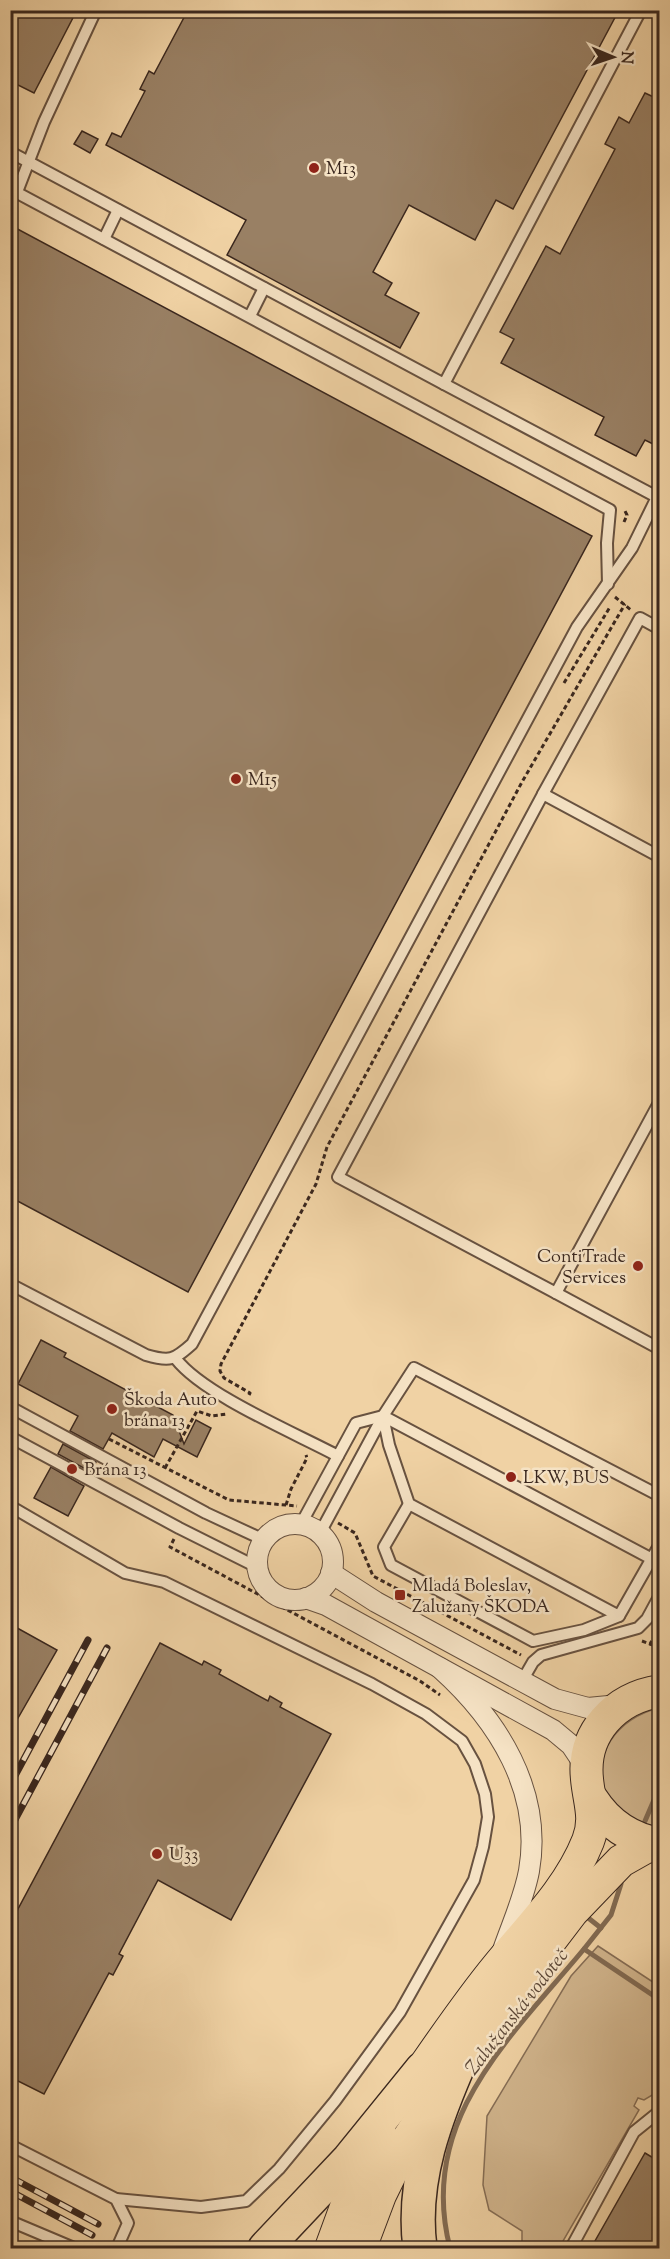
<svg xmlns="http://www.w3.org/2000/svg" width="670" height="2259" font-family="'Sorts Mill Goudy',serif">
<rect width="100%" height="100%" fill="#f0d2a4"/>
<filter id="stains"><feTurbulence type="fractalNoise" baseFrequency=".00333" numOctaves="4"/><feColorMatrix values="0 0 0 0 .2 0 0 0 0 .09 0 0 0 0 .02 0 0 0 .5 -.17"/></filter>
<radialGradient id="worn" r=".72"><stop offset=".6" stop-color="#630" stop-opacity="0"/><stop offset="1" stop-color="#630" stop-opacity=".3"/></radialGradient>
<g fill="#d1b58d" stroke="#866e56" stroke-width="1.5">
<path d="M659 1708V1826L648 1827 638 1833C628 1822 614 1810 608 1798 587 1756 619 1717 659 1708Z"/>
<path d="M598 1946 659 1986V2091L644 2100 638 2098 634 2106 639 2110 559 2248H522V2231L489 2210 483 2185 487 2116 571 1976Z"/>
</g>
<g fill="none" stroke-linecap="round" stroke-linejoin="round">
<g stroke="#826b53" stroke-width="5">
<path d="M645 1821 660 1786"/>
<path d="M587 1917 601 1928"/>
<path d="M584 1949 611 1915 621 1884"/>
<path d="M450 2248C417 2121 510 2038 584 1949L660 2000"/>
</g>
</g>
<g fill="#998064" stroke="#3a271e" stroke-width="1.5">
<path d="M10 10H77L34 93 10 81Z"/>
<path d="M188 10H619L513 209 496 200 475 240 409 205 373 272 392 283 385 295 419 313 400 348 227 255 246 220 106 145 112 133 121 137 145 91 140 89 149 71 154 74Z"/>
<path d="M645 93 660 100V435L655 445 645 440 636 456 595 435 604 417 501 363 514 339 500 332 546 246 560 254 615 149 605 144 619 117 629 123Z"/>
<path d="M82 131 98 139 90 153 74 144Z"/>
<path d="M10 225 592 536 188 1292 10 1197Z"/>
<path d="M41 1340 66 1353 64 1357 173 1415 184 1444 196 1420 211 1428 197 1457 163 1439 154 1457 112 1433 103 1449 70 1431 78 1416 18 1384Z"/>
<path d="M63 1444 96 1462 91 1472 58 1454Z"/>
<path d="M51 1467 84 1486 68 1516 34 1498Z"/>
<path d="M10 1624 57 1650 10 1732Z"/>
<path d="M160 1643 202 1665 204 1661 221 1670 219 1674 268 1701 270 1696 282 1703 280 1707 331 1734 231 1920 158 1880 119 1954 123 1956 113 1975 109 1973 44 2094 10 2077V1924Z"/>
<path d="M645 2153 660 2162V2248H591Z"/>
</g>
<g fill="none" stroke-linecap="round" stroke-linejoin="round">
<g stroke="#685240" stroke-width="14">
<g id="lane">
<path d="M10 152 444 384"/>
<path d="M10 189 610 510 607 543 608 584"/>
<path d="M17 192 44 122 96 10"/>
<path d="M104 239 118 210"/>
<path d="M250 316 264 288"/>
<path d="M660 629 640 618 543 794 660 857"/>
<path d="M543 794 338 1177 556 1293"/>
<path d="M660 1101 556 1293 660 1349"/>
<path d="M10 1284 146 1355C170 1362 174 1360 192 1344L577 627 632 548 657 497 444 384 641 10"/>
<path d="M176 1359C204 1395 295 1433 338 1456"/>
<path d="M10 1407 206 1513 264 1540"/>
<path d="M383 1416 389 1445 409 1504 619 1616 660 1544"/>
<path d="M10 1437 179 1528 257 1567"/>
<path d="M409 1504 384 1547 391 1565 533 1641 584 1630 619 1616"/>
<path d="M10 1506 125 1573 164 1582 372 1684 426 1714 462 1741 475 1764 485 1794 488 1817 483 1847 474 1880 400 2012 335 2101 279 2169 246 2201 201 2207 116 2199"/>
<path d="M301 1524 356 1423 383 1416"/>
<path d="M320 1533 383 1416"/>
<path d="M652 1559 383 1416 414 1368 660 1496"/>
<path d="M522 1681 533 1662 541 1655 638 1628 647 1619 660 1595"/>
<path d="M10 2145 116 2199 128 2223 117 2248"/>
<path d="M10 2221 74 2248"/>
<path d="M571 2248 634 2132 660 2111"/>
</g>
</g>
<g stroke="#685240" stroke-width="22">
<g id="street">
<circle cx="295" cy="1562" r="38"/>
<path d="M331 1573 376 1602 555 1699 588 1708 619 1705"/>
<path d="M306 1598 326 1605 553 1730 571 1745 587 1769"/>
<path d="M440 1668C498 1720 543 1791 529 1871 524 1898 512 1924 503 1950"/>
</g>
</g>
<g stroke="#3a271e" stroke-width="34">
<g id="primary">
<path d="M592 1799C608 1824 630 1839 660 1844"/>
<path d="M407 2091C437 2049 465 2006 498 1966 530 1927 569 1889 588 1841 597 1818 589 1802 587 1779 582 1733 615 1698 660 1691"/>
<path d="M331 2248 353 2188 380 2133"/>
<path d="M360 2248 380 2195 406 2142 463 2055 572 1912 621 1861 644 1848 657 1844"/>
</g>
</g>
<g stroke="#3a271e" stroke-width="36">
<g id="highway">
<path d="M265 2248 349 2159 422 2069"/>
<path d="M420 2248C411 2180 436 2116 463 2055"/>
</g>
</g>
<g stroke="#3a271e" stroke-width="3" stroke-dasharray="4.5 3" stroke-linecap="butt">
<path d="M624 522 627 515 624 509"/>
<path d="M615 597 631 610"/>
<path d="M564 683 610 607"/>
<path d="M249 1395 250 1393 224 1378 220 1371 221 1364 316 1184 327 1147 522 782 625 604"/>
<path d="M109 1439 229 1500 297 1506"/>
<path d="M165 1468 197 1411 212 1416 227 1414"/>
<path d="M286 1505 291 1489 307 1458 306 1455"/>
<path d="M338 1523 355 1533 373 1576 521 1655"/>
<path d="M174 1539 170 1547 420 1681 440 1695"/>
<path d="M642 1641 650 1644 659 1628"/>
<path d="M650 1644 660 1648"/>
</g>
<use href="#lane" stroke="#f5e2c4" stroke-width="10"/>
<use href="#street" stroke="#f5e2c4" stroke-width="20"/>
<use href="#primary" stroke="#f0d2a4" stroke-width="32"/>
<use href="#highway" stroke="#f0d2a4" stroke-width="33"/>
<g stroke="#3a271e" stroke-width="7">
<g id="rail">
<path d="M10 1785 88 1640"/>
<path d="M10 1829 107 1648"/>
<path d="M10 2177 98 2224"/>
<path d="M10 2191 92 2235"/>
</g>
</g>
<use href="#rail" stroke="#f5e2c4" stroke-width="4.5" stroke-dasharray="14" stroke-linecap="butt"/>
</g>
<g fill="#8f2418" stroke="#f5e2c4" stroke-width="2">
<circle cx="314" cy="168" r="6"/>
<circle cx="236" cy="779" r="6"/>
<circle cx="638" cy="1266" r="6"/>
<circle cx="112" cy="1409" r="6"/>
<circle cx="72" cy="1469" r="6"/>
<circle cx="511" cy="1477" r="6"/>
<rect x="394" y="1589" width="12" height="12" rx="3"/>
<circle cx="157" cy="1854" r="6"/>
</g>
<g text-anchor="middle" stroke-width="5" stroke-linejoin="round" paint-order="stroke">
<g font-size="18" fill="#3a271e" stroke="#f5e2c4" text-anchor="start">
<text x="326" y="174">M13</text>
<text x="248" y="785">M15</text>
<text x="626" y="1262" text-anchor="end">ContiTrade<tspan x="626" dy="21">Services</tspan></text>
<text x="124" y="1405">Škoda Auto<tspan x="124" dy="21">brána 13</tspan></text>
<text x="84" y="1475">Brána 13</text>
<text x="523" y="1483">LKW, BUS</text>
<text x="412" y="1591">Mladá Boleslav,<tspan x="412" dy="21">Zalužany ŠKODA</tspan></text>
<text x="169" y="1860">U33</text>
</g>
<g font-size="20" font-style="italic" fill="#5e4938" stroke="#f5e2c4">
<text transform="translate(516 2011) rotate(-52)" y="7">Zalužanská vodoteč</text>
</g>
</g>
<rect width="670" height="2259" fill="none" stroke="#f0d2a4" stroke-width="36"/>
<rect x="12" y="12" width="646" height="2235" fill="none" stroke="#3a271e" stroke-width="3"/>
<rect x="18" y="18" width="634" height="2223" fill="none" stroke="#3a271e" stroke-width="1.5"/>
<g transform="translate(613 57) rotate(92)" stroke="#f5e2c4" stroke-width="4.5" paint-order="stroke">
<path d="M0-4.5L10 22L0 15L-10 22Z" fill="#3a271e"/>
<text y="-9" font-size="16" font-weight="bold" text-anchor="middle" fill="#3a271e">N</text>
</g>
<rect width="100%" height="100%" filter="url(#stains)"/>
<rect width="100%" height="100%" fill="url(#worn)"/>
</svg>
